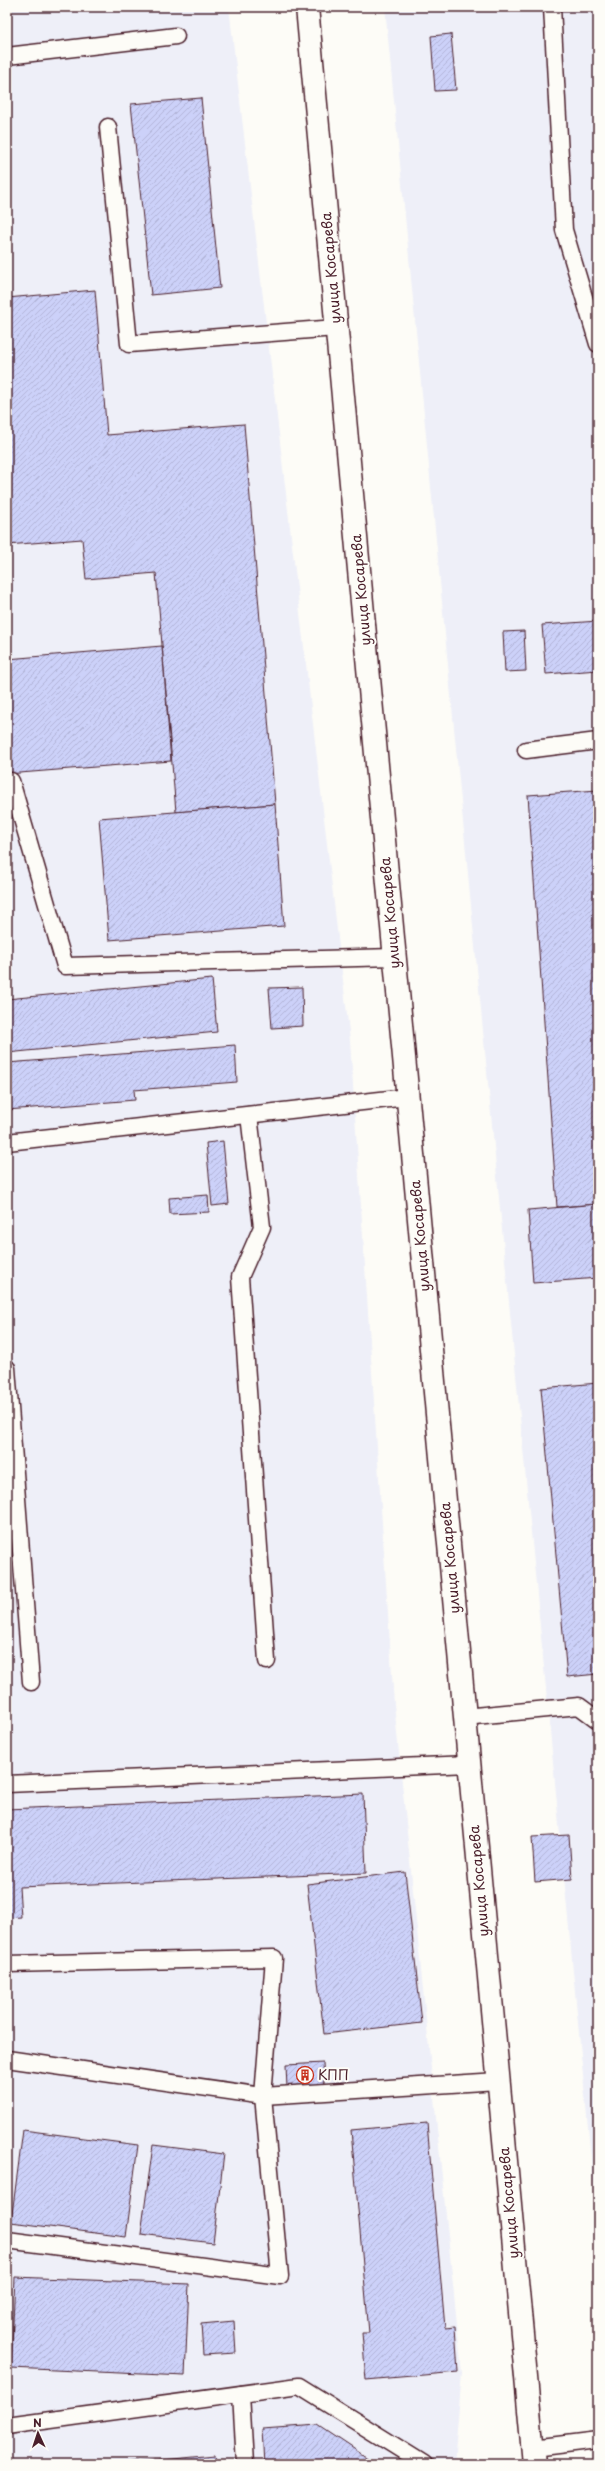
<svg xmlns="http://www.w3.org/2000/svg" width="605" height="2471" font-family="'Playpen Sans',sans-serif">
<defs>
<pattern id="building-hatch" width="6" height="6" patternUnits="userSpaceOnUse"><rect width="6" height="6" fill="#ccd1f9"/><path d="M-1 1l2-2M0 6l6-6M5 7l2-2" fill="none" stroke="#b1b3d6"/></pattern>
</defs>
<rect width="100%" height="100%" fill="#fdfcf7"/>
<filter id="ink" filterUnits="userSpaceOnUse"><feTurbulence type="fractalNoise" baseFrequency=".025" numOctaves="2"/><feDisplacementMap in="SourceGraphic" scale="8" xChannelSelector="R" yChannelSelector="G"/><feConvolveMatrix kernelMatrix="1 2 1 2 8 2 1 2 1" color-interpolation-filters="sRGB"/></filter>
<g filter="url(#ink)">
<g fill="#eeeff8">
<path d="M7 7H229L350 1040 394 1704 462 2373 454 2464H7Z"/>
<path d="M385 7H598V2232Z"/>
</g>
<g fill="url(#building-hatch)" stroke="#4a1f2b">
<path d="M451 34 456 90 435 91 431 36Z"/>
<path d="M201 98 220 288 151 295 131 104Z"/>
<path d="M95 290 107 435 244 424 275 804 176 812 156 573 86 579 82 539 7 545V298Z"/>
<path d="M598 621V670L546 674 542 625Z"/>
<path d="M524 631 526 671 505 672 503 632Z"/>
<path d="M162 646 171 761 7 774V659Z"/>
<path d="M598 790V1204L557 1207 528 795Z"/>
<path d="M275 804 284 926 109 940 99 818Z"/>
<path d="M212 979 217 1032 7 1053V999Z"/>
<path d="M302 987 303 1026 272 1028 269 988Z"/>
<path d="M235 1045 237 1082 134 1090 135 1100 7 1110V1063Z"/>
<path d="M223 1141 229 1204 212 1206 206 1143Z"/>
<path d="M208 1195 209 1212 170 1214 169 1198Z"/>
<path d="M598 1204V1278L533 1283 528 1210Z"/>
<path d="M598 1383V1674L567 1677 541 1388Z"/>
<path d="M363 1794 366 1873 19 1887 21 1917 7 1918V1809Z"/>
<path d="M569 1835 572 1879 535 1882 532 1837Z"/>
<path d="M405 1872 422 2023 324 2034 307 1884Z"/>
<path d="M323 2063 324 2086 287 2088 286 2065Z"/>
<path d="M427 2123 445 2328 455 2327 458 2372 366 2380 362 2333H369L351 2130Z"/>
<path d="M23 2130 138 2145 126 2237 11 2222Z"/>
<path d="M153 2145 224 2154 213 2243 141 2234Z"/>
<path d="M15 2277 189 2284 185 2376 11 2368Z"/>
<path d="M234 2321 236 2353 203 2355 201 2324Z"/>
<path d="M318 2425 372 2461V2464H264L262 2429Z"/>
<path d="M215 2455 216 2464H120Z"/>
</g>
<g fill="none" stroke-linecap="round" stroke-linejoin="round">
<g stroke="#4a1f2b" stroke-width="19">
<g id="service">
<path d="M552 7 564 230 598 344"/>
<path d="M7 56 176 36"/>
<path d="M108 127 129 344 336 328"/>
<path d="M526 750 598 741"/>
<path d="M11 781 65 966 394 957"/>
<path d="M249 1115 262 1227 240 1277 267 1661"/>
<path d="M7 1142 407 1097"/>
<path d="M7 1368 31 1682"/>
<path d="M464 1717 579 1706 598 1720"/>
<path d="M7 1784 469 1764"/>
<path d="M7 1964 274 1958 263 2096 280 2276 7 2240"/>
<path d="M7 2059 263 2096 498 2081"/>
<path d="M241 2394 245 2464"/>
<path d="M7 2426 299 2386 424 2464"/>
<path d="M533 2448 598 2440"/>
</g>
</g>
<g stroke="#4a1f2b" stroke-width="25">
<path id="tertiary" d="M307 7 534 2464"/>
</g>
<use href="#service" stroke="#fdfcf7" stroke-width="16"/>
<use href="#tertiary" stroke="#fdfcf7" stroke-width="22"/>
</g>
</g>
<defs>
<g id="building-ring" transform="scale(0.9)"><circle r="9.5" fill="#fdfcf7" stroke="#c8321e" stroke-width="1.5"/><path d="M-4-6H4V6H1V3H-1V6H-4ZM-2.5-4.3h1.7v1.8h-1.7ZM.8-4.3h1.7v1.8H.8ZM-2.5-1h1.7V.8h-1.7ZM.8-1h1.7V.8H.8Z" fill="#c8321e"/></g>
</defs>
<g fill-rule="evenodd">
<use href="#building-ring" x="305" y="2075"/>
</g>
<g text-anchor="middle" stroke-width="4" stroke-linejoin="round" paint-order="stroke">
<g font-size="14" fill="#4a1f2b" stroke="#fdfcf7">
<text transform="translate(331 268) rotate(-95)" y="5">улица Косарева</text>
<text transform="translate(361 590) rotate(-95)" y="5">улица Косарева</text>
<text transform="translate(390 913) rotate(-95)" y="5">улица Косарева</text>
<text transform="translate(420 1236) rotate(-95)" y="5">улица Косарева</text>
<text transform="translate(450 1558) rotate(-95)" y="5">улица Косарева</text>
<text transform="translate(479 1881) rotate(-95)" y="5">улица Косарева</text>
<text transform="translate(509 2203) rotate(-95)" y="5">улица Косарева</text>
</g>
<g font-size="14" fill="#4a1f2b" stroke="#fdfcf7" text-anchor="start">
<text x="318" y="2080">КПП</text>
</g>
</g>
<rect width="605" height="2471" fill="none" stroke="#fdfcf7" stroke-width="24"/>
<rect x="12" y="12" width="581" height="2447" fill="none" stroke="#4a1f2b" stroke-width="1.5" filter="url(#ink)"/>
<g transform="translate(38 2433) rotate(357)" stroke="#fdfcf7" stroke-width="3" paint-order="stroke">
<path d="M0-3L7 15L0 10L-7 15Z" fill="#4a1f2b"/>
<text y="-6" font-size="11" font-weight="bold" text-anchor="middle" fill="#4a1f2b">N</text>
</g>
</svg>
